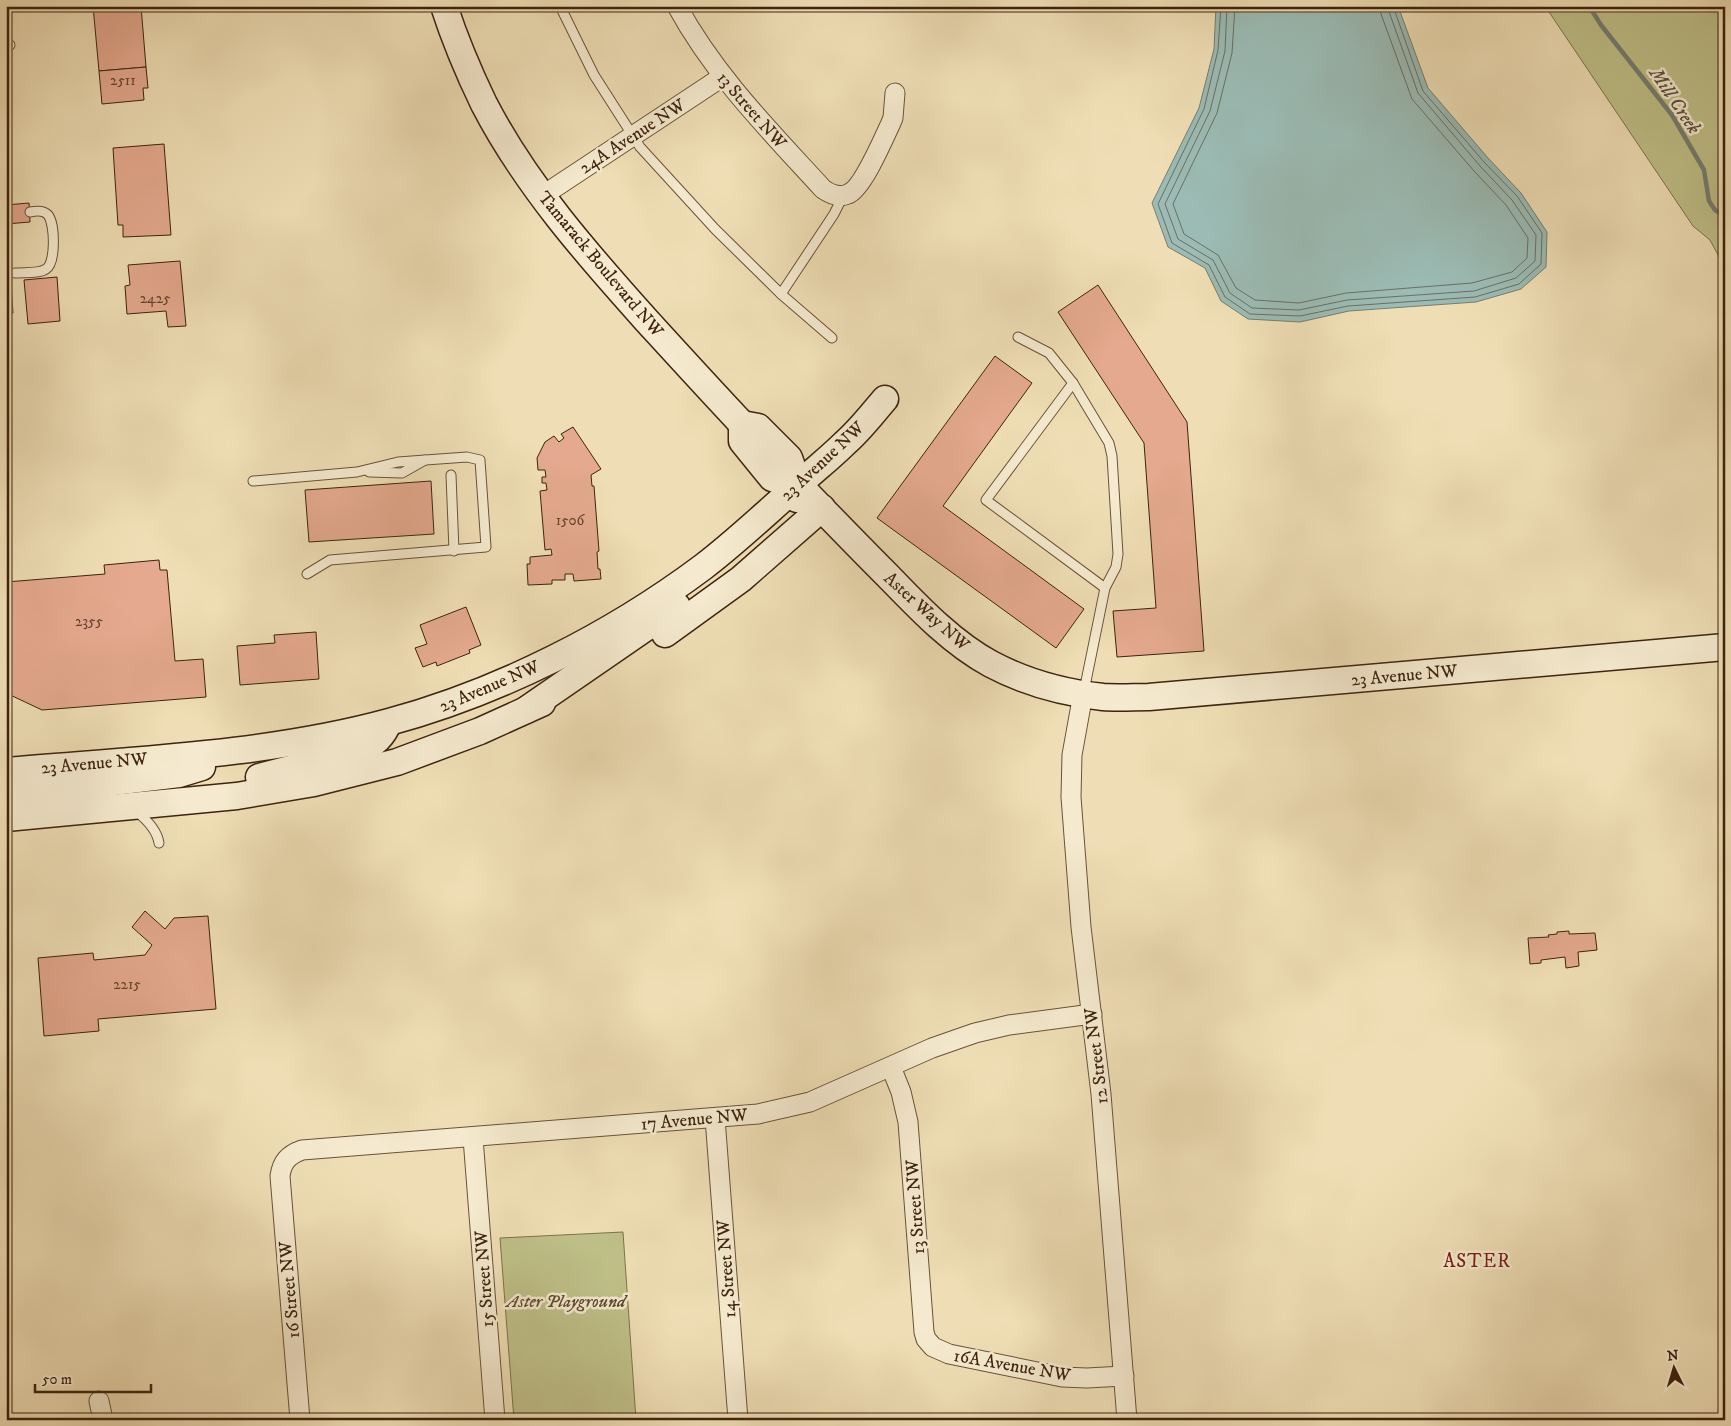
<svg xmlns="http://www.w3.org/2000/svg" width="1731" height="1426" font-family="'IM FELL DW Pica',serif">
<rect width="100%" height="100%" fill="#efdeb5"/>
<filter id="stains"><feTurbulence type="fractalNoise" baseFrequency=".004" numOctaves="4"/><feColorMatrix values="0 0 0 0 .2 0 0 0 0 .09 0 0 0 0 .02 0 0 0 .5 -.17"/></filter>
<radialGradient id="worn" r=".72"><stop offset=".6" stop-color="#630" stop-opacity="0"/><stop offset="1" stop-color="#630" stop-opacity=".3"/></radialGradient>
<g fill="#bfc089" stroke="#7e724c">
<path d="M1545 6H1725V268L1710 240 1693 226Z"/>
<path d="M623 1232 636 1420H514L500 1238Z"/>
</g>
<path fill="#9bbbb4" stroke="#757e72" d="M1216 6H1398L1428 88 1488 158 1521 193 1547 232 1546 267 1521 289 1476 302 1349 311 1300 322 1248 319 1221 301 1205 268 1168 247 1152 203 1199 108 1214 49Z"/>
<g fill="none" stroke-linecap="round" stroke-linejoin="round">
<g stroke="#6c6f62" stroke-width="1">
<path d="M1221 6 1218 50 1204 109 1158 204 1172 243 1209 265 1225 297 1250 314 1300 316 1348 306 1475 297 1519 284 1541 264 1542 233 1517 196 1484 162 1423 91 1393 6"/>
<path d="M1227 6 1225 51 1210 111 1165 204 1178 239 1213 260 1230 293 1252 308 1299 310 1347 300 1474 291 1516 278 1535 261 1536 235 1512 200 1480 166 1418 93 1387 6"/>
<path d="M1235 6 1232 53 1217 113 1173 204 1184 234 1218 255 1236 288 1255 300 1299 303 1346 293 1472 283 1512 272 1527 258 1528 238 1506 205 1474 171 1412 99 1381 14 1379 6"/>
</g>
<path stroke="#757e72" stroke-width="4.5" d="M1589 6 1601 25 1672 115 1704 170 1709 201 1715 210 1725 216"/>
</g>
<g fill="#e4a98e" stroke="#3d230f">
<path d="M93 6H141L146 67 99 71Z"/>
<path d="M146 67 148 88H143L144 100 102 104 99 71Z"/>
<path d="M164 144 171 235 123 237V225H118L113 148Z"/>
<path d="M29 203 30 222 6 224V205Z"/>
<path d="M6 244H8L13 313H6Z"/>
<path d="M180 261 186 326 168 327 166 311 127 314 125 286 130 285 128 265Z"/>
<path d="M57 277 60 321 28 324 24 280Z"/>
<path d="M1098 285 1187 422 1204 651 1117 657 1113 611 1156 608 1144 443 1058 312Z"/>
<path d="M995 356 1032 383 943 506 1084 609 1056 648 877 518Z"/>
<path d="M573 427 601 469 591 475 592 486H594L599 551 597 552 598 569H600L601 579 574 581 573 574H565V580H552V584L528 585 527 564H530V557L552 555 551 549 545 550 540 491 547 490 546 483H542V477H546L545 470H538L537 458 545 442 554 436 559 442 564 438 561 434Z"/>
<path d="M431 481 434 534 309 542 305 490Z"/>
<path d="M159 560 160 570H167L175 661 203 659 206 697 42 710 6 693V582L105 574 104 565Z"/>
<path d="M466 607 481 645 469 650 470 653 437 666 436 662 423 667 415 648 427 644 420 625Z"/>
<path d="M316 632 319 679 240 685 237 646 275 643 274 635Z"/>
<path d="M145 911 165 929 174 918 208 916 216 1009 98 1019 99 1031 44 1036 38 958 93 953 94 960 145 955 152 945 132 927Z"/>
<path d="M1569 931V934L1595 933 1597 950 1578 952 1579 966 1566 968 1565 957 1541 960V963L1530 964 1528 938 1549 937 1548 935 1557 934V932Z"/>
</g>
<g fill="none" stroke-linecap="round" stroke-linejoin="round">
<g stroke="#6a5238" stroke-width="11">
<g id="lane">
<path d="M560 6 594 75 640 147 715 229 781 294 832 338"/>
<path d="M6 45H10"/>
<path d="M15 273C24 272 39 274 46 269 56 263 55 224 48 215 44 210 35 211 30 212"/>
<path d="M781 294 834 214 843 196"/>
<path d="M1018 337 1049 353 1073 383 1109 443 1112 456 1118 554 1116 567 1105 588 1084 691"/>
<path d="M1073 383 986 500 1105 588"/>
<path d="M369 472 402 473 425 460"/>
<path d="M451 475 454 551"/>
<path d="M253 481 357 472 398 462 467 457 480 460 486 547 330 560 307 574"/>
<path d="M137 812C147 820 157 830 159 843"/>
</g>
</g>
<g stroke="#6a5238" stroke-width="21">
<g id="street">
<path d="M677 6C715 76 770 131 823 189 830 194 839 198 848 194 862 189 883 140 890 125L893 118 895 93"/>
<path d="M542 196 722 77"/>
<path d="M1083 694 1072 755 1071 797 1081 927 1101 1094 1127 1420"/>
<path d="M891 1067 901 1092 908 1122 924 1332 926 1339 933 1347 949 1354 1062 1377 1087 1378 1124 1376"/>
<path d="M715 1118 738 1420"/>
<path d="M473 1138 495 1420"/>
<path d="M99 1401 103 1420"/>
<path d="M300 1420 280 1176C282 1162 288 1155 302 1150L758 1114 810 1102 932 1048 975 1033 1009 1025 1092 1014"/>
</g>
</g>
<g stroke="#3d230f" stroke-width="29">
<g id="secondary">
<path d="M444 6C455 40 469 73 484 104 526 185 587 254 647 321 679 356 710 390 742 424L758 427 789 458 798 484 797 499"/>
<path d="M742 424V441L768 473 772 478 798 484"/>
<path d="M798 484C828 515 858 546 888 576 919 608 952 643 991 664 1025 682 1066 693 1103 697 1118 698 1134 697 1149 697L1725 647"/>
<path d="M665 634 741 579 822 508"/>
<path d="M526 710 677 606"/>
<path d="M6 771C132 760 268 755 389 722 500 692 612 635 703 567 736 542 766 513 797 486 813 471 830 458 845 443 860 430 872 414 885 399"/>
<path d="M259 777 360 751C373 745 383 737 388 723"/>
<path d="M6 795 179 774 202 767"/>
<path d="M6 818 237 796 314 783 397 762 480 731 542 703"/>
</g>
</g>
<use href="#lane" stroke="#f5eacf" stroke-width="9"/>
<use href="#street" stroke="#f5eacf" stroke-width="19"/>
<use href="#secondary" stroke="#f5eacf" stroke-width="26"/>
</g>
<g text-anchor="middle" stroke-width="5" stroke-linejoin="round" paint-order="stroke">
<g font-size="15" fill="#67442f">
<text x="123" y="85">2511</text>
<text x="155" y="303">2425</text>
<text x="570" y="525">1506</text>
<text x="89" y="626">2355</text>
<text x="127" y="989">2215</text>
</g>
<g font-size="18" fill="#3d230f" stroke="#f5eacf">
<text transform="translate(752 110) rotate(49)" y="6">13 Street NW</text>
<text transform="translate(632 136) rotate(-33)" y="6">24A Avenue NW</text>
<text transform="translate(601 264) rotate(50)" y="6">Tamarack Boulevard NW</text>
<text transform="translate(822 461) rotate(-43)" y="6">23 Avenue NW</text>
<text transform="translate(927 611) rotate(42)" y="6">Aster Way NW</text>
<text transform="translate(1404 675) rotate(-5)" y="6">23 Avenue NW</text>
<text transform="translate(489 686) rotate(-23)" y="6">23 Avenue NW</text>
<text transform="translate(94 763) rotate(-5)" y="6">23 Avenue NW</text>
<text transform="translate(1096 1056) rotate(-97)" y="6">12 Street NW</text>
<text transform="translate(694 1119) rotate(-5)" y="6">17 Avenue NW</text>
<text transform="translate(915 1207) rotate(-94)" y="6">13 Street NW</text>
<text transform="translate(726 1269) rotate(-94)" y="6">14 Street NW</text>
<text transform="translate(484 1279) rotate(-94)" y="6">15 Street NW</text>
<text transform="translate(289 1290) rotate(-95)" y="6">16 Street NW</text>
<text transform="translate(1012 1365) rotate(10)" y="6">16A Avenue NW</text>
</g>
<g font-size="18" font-style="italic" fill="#5e4a2e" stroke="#f5eacf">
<text x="566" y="1307">Aster Playground</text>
</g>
<g font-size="19" font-style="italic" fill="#595141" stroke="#f5eacf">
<text transform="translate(1676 100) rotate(56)" y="7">Mill Creek</text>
</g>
<g font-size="19" letter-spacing="1" fill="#7a1f14" stroke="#f5eacf">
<text x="1477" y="1267">ASTER</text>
</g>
</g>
<rect width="1731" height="1426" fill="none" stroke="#efdeb5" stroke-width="25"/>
<rect x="8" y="8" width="1716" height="1411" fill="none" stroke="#3d230f" stroke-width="2.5"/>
<rect x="12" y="12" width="1706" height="1401" fill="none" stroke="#3d230f"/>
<g transform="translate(1674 1368) rotate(355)" stroke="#f5eacf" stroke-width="4" paint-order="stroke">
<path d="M0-4L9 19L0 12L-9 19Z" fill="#3d230f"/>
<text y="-8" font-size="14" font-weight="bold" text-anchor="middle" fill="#3d230f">N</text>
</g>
<path d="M35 1384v8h116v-8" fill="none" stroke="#3d230f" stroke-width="2.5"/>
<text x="42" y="1384" font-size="15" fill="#3d230f" stroke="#f5eacf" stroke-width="4" paint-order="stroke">50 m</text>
<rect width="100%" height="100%" filter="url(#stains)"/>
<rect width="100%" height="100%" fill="url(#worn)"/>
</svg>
